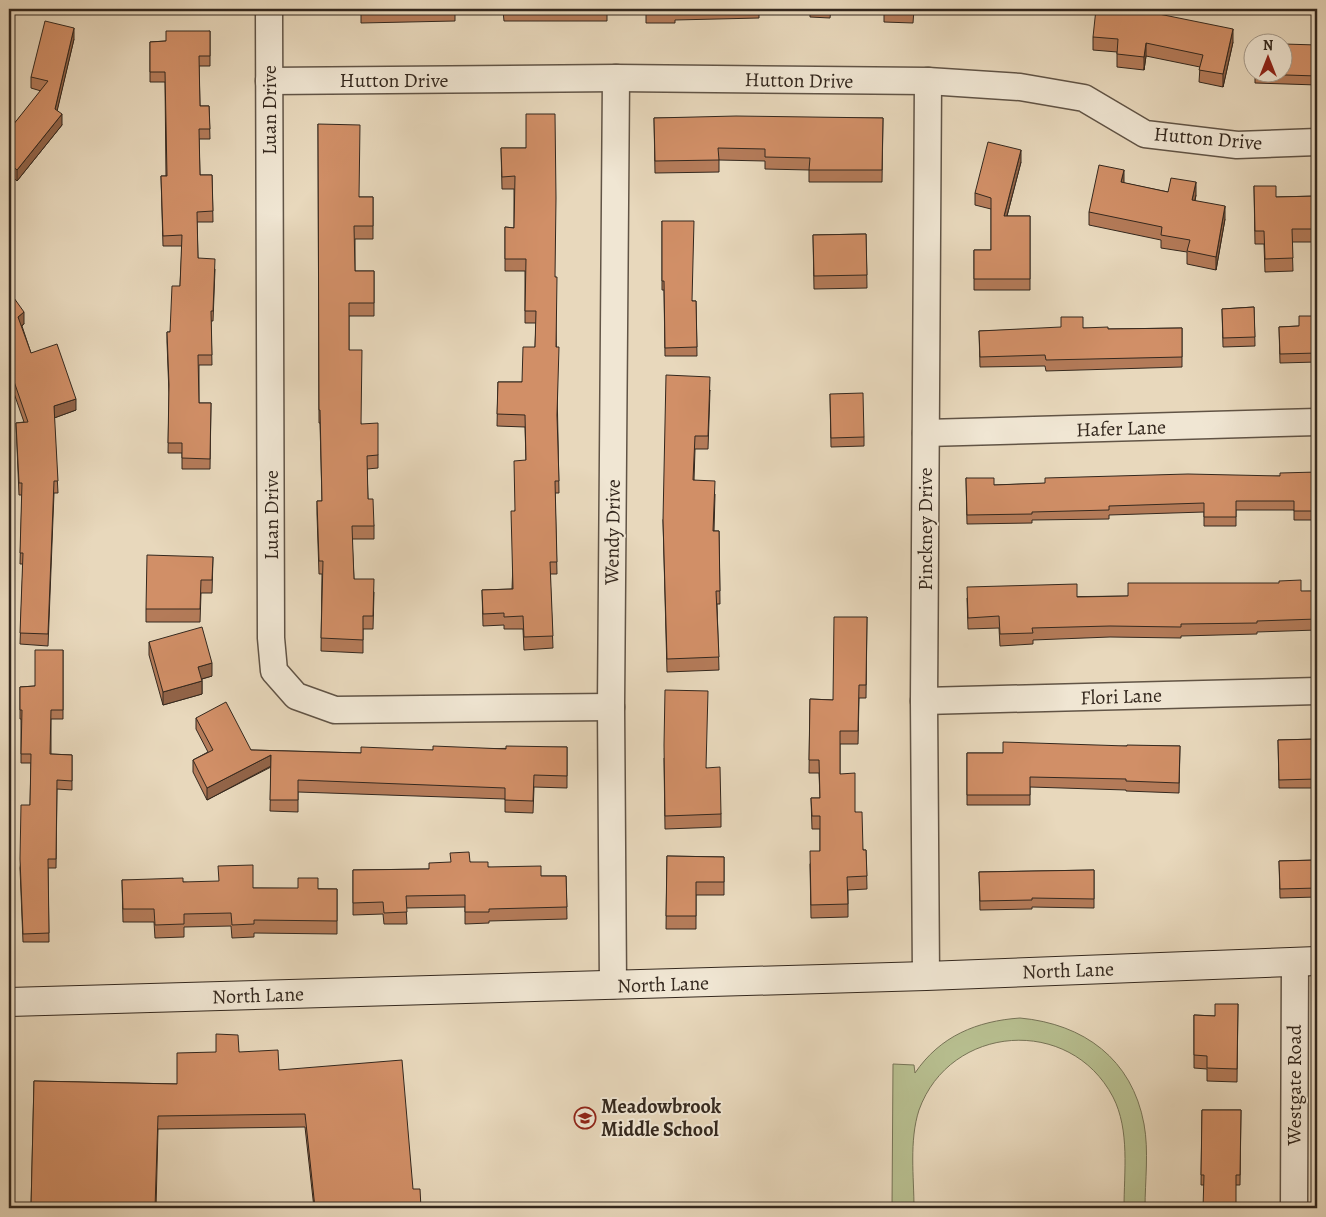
<svg xmlns="http://www.w3.org/2000/svg" width="1326" height="1217" font-family="Alegreya,serif">
<rect width="100%" height="100%" fill="#e8d8bc"/>
<filter id="stains"><feTurbulence type="fractalNoise" baseFrequency=".004" numOctaves="4"/><feColorMatrix values="0 0 0 0 .2 0 0 0 0 .09 0 0 0 0 .02 0 0 0 .5 -.17"/></filter>
<radialGradient id="worn" r=".72"><stop offset=".6" stop-color="#630" stop-opacity="0"/><stop offset="1" stop-color="#630" stop-opacity=".3"/></radialGradient>
<path fill="#b7be8f" stroke="#767356" d="M1020 1018C1084 1024 1132 1059 1144 1124 1149 1151 1145 1181 1145 1208H1124C1124 1172 1130 1130 1113 1097 1070 1015 950 1024 919 1110 909 1141 914 1177 914 1208H892L893 1064 914 1065 915 1073C940 1036 977 1021 1020 1018Z"/>
<g fill="none" stroke-linecap="round" stroke-linejoin="round">
<g stroke="#615446" stroke-width="29">
<g id="street">
<path d="M269 9 271 638 274 671 296 696 335 710 611 707"/>
<path d="M269 81 616 78 928 81 1020 87 1084 98 1145 134 1237 145 1317 142"/>
<path d="M926 433 1317 422"/>
<path d="M924 701 1317 691"/>
<path d="M926 976 924 701 928 81"/>
<path d="M613 985 611 707 616 78"/>
<path d="M1294 1208 1295 962"/>
</g>
</g>
<g stroke="#34281e" stroke-width="30">
<path id="secondary" d="M9 1002 926 976 1317 961"/>
</g>
<use href="#street" stroke="#f0e6d3" stroke-width="26"/>
<use href="#secondary" stroke="#f0e6d3" stroke-width="28"/>
</g>
<g fill="#b47b59" stroke="#34281e">
<path d="M23 9H54V14L23 13Z"/>
<path d="M361 9H607V21H504L503 11 455 12V21L361 23Z"/>
<path d="M646 9H759V18L675 20V23H646Z"/>
<path d="M810 9H831L830 18 810 17Z"/>
<path d="M884 9H914L913 23 884 22Z"/>
<path d="M1150 12 1233 42 1223 87 1199 82 1200 67 1146 56 1144 70 1117 67V52L1093 50V37Z"/>
<path d="M210 31V66H199L200 106H209L210 139H199L200 175H212L213 222H197L198 258 215 269 213 321H211L212 365H199V403H211L210 469H182V453H168L169 394 167 342V332H170L180 286 182 246H163L161 176H166L165 82H150V42L166 41Z"/>
<path d="M74 39 57 110 62 125 17 181 9 174V130L41 91 31 88V77Z"/>
<path d="M1317 45V85L1255 83V72Z"/>
<path d="M654 118H883L882 182H809V170L765 169V161L719 160V172L655 173Z"/>
<path d="M318 124 359 197H373V239H355V271H374V316H349V350L361 424 378 455V468L367 469 368 499 374 526V539H352L354 579 374 592 373 629H363V653L321 651 322 574H319L317 514V501H322L320 423H319Z"/>
<path d="M501 148H526L555 277 559 493H555L557 574H550L553 648 524 650 523 629H504V625L483 626 482 590 512 589 515 511 526 460 525 427 497 426 498 382H522L535 347 536 323H525V271H505V227L514 228V189H502Z"/>
<path d="M1021 162 1007 216H1030V290H974V250H991V209L975 205V193Z"/>
<path d="M1124 183 1168 192 1196 195 1195 201 1225 219 1216 270 1187 264V252L1161 248V240L1089 225V212Z"/>
<path d="M1254 186 1276 197 1317 196V242H1292L1293 271 1265 272 1264 244H1255Z"/>
<path d="M662 221 692 301H696L697 356H665L664 290H662Z"/>
<path d="M866 234 867 288 814 289 813 235Z"/>
<path d="M9 291 24 324 22 326 31 353 76 410 54 418 58 493H54L48 646 20 644 23 564H20L22 495H19L16 423 24 422 9 379Z"/>
<path d="M1254 307 1255 346 1223 347 1222 309Z"/>
<path d="M1317 316V362L1280 363 1279 327 1299 326Z"/>
<path d="M1083 328 1108 329 1182 328V367L1046 371 1045 366 980 367 979 331Z"/>
<path d="M710 390 708 449H695L694 480 715 494 714 531H719L720 604H717L719 670 667 672 663 520Z"/>
<path d="M830 394 864 437V446L831 447Z"/>
<path d="M1317 472V509H1315V520H1294V510H1236V526H1204V512L1109 515V519L1032 520V523L967 524 966 478 994 485 1280 476Z"/>
<path d="M213 557 212 593H201L200 622H146V609Z"/>
<path d="M1317 591V630L1257 632V634L1181 636V638L1110 637 1033 640V644L1000 646 999 628 968 629 967 598 1128 596Z"/>
<path d="M867 617 866 698H859L858 744H840V774L855 812 863 850H866L867 889 848 890V917L811 918 810 864 820 851V829H812L811 798H820L819 773H809L810 699 833 700Z"/>
<path d="M149 642 212 676 202 679V694L163 705 149 655Z"/>
<path d="M63 650V719H51V754L72 755V790L57 789 56 868H48L49 942H23L20 868 30 805 31 763H21V719H20V687L35 686Z"/>
<path d="M196 718 251 750 361 753 433 750 567 747V788L534 787 533 813 505 812V799L298 792V812L270 811 271 767 207 800 193 772V760L208 752 196 729Z"/>
<path d="M1317 739V777H1316V788H1279L1278 740Z"/>
<path d="M1127 746H1180L1179 793 1126 791V790L1030 787V805H967V753H1003Z"/>
<path d="M664 758 707 768 721 814V827L665 829Z"/>
<path d="M667 856 724 857V895H696V929H666Z"/>
<path d="M1317 860V897L1280 898 1279 861Z"/>
<path d="M470 862 488 867 541 876H566L567 919 489 921V923L465 924V907L406 908 407 924H384L383 914 353 915V870L429 869Z"/>
<path d="M1094 870V908L1032 907V909L980 910 979 872Z"/>
<path d="M122 880 183 882 253 888 337 889V934L254 933V937L232 938 231 926 184 927V937L155 938 154 922H123Z"/>
<path d="M1238 1004 1237 1082 1207 1081V1069L1194 1068V1015L1215 1016Z"/>
<path d="M239 1052 279 1070 413 1189 421 1208H314L305 1127 158 1129 156 1208H31L34 1081 177 1084Z"/>
<path d="M1202 1110H1241L1240 1185H1201Z"/>
</g>
<g fill="#926448" stroke="#34281e">
<path d="M74 28V39L55 120V109Z"/>
<path d="M1233 29V42L1223 87V74Z"/>
<path d="M1146 43V56L1144 70V57Z"/>
<path d="M62 114V125L17 181V170Z"/>
<path d="M1021 150V162L1004 227V216Z"/>
<path d="M1124 170V183L1121 182Z"/>
<path d="M1196 182V195L1192 213V200Z"/>
<path d="M1225 206V219L1216 270V257Z"/>
<path d="M24 312V324L18 328V317Z"/>
<path d="M76 399V410L54 418V406Z"/>
<path d="M212 663V676L198 680V667Z"/>
<path d="M202 681V694L163 705V692Z"/>
<path d="M271 755V766L207 800V788Z"/>
</g>
<g fill="#d18f67" stroke="#34281e">
<path d="M361 9H455V11L361 12Z"/>
<path d="M503 9H607V11H504Z"/>
<path d="M646 9H710L675 10V13L646 12Z"/>
<path d="M884 9H913V12L884 11Z"/>
<path d="M1096 9H1150L1149 12 1233 29 1223 74 1199 70 1203 55 1146 43 1144 57 1117 54 1118 39 1093 37Z"/>
<path d="M45 21 74 28 55 109 62 114 17 170 9 163V130L48 81 31 77Z"/>
<path d="M166 31H210V56H199L200 106H209L210 129H199L200 175H212L213 211 197 212 198 258 215 259 213 311H211L212 355H198L199 403H211L210 459 182 458V443H168L169 385 167 332H170L172 286H180L182 235 163 236 161 176H167L165 72H150V42L166 41Z"/>
<path d="M1284 44 1317 45V76L1255 74V72H1284Z"/>
<path d="M526 114H555L556 198 555 277H557L556 347H559L557 415 559 481H555L557 562H550L553 636 524 637 523 616 504 617V613L483 614 482 590 513 589 511 511H515L514 461 526 460 525 415 497 414 498 382H522L523 347H535L536 311H525L526 259H505V227L514 228 515 176 502 177 501 148H526Z"/>
<path d="M736 116 883 118 882 170H809L810 158 765 157V149L718 148 719 160 655 161 654 118Z"/>
<path d="M318 124 360 125 359 197H373V226H354L355 271H374V303H349V350H362L361 424 378 423V455L367 456 368 499H373L374 526H352L354 579H374L373 616H363V640L321 638 323 561H319L317 501H322L320 410H319Z"/>
<path d="M988 142 1021 150 1004 216H1030V279H974V250H991V198L975 193Z"/>
<path d="M1099 165 1124 170 1121 182 1168 192 1171 178 1196 182 1192 200 1225 206 1216 257 1187 251 1190 240 1161 235 1162 227 1089 212Z"/>
<path d="M1254 186H1276V197L1317 196V229H1292L1293 258 1265 259 1264 231H1255Z"/>
<path d="M662 221H694L692 301H696L697 347 665 348 664 281H662Z"/>
<path d="M866 234 867 275 814 276 813 235Z"/>
<path d="M9 291 24 312 18 317 31 353 57 344 76 399 54 406 58 481H54L48 634 20 633 23 553H20L22 483H19L16 423 28 422 9 367Z"/>
<path d="M1254 307 1255 337 1223 338 1222 309Z"/>
<path d="M1299 316H1317V353L1280 354 1279 327 1299 326Z"/>
<path d="M1061 317H1083V328L1108 327V329L1182 328V357L1046 360 1045 355 980 357 979 331 1061 327Z"/>
<path d="M666 375 710 377 708 436H695L693 480 715 481 713 531H719L720 591H716L719 657 667 659 663 520Z"/>
<path d="M863 393 864 437 831 438 830 394Z"/>
<path d="M1317 472V500H1315V511H1294V501H1236V517H1204V503L1109 506V510L1032 512V514L967 515 966 478H994V485L1045 483V478L1188 474 1280 476V473Z"/>
<path d="M147 555 213 557 212 580H201L200 609H146Z"/>
<path d="M1301 580V591H1317V619L1257 621V623L1181 624V627L1110 626 1032 628 1033 633 1000 634 999 616 968 618 967 587 1077 584V597L1128 596V583H1279V581Z"/>
<path d="M834 617H867L866 685H859L858 731H840V774L855 773V812H862L863 850H866L867 876 847 877 848 904 811 905 810 851H820V816H812L811 798H820L819 760H809L810 699 833 700Z"/>
<path d="M202 627 212 663 198 667 202 681 163 692 149 642Z"/>
<path d="M35 650H63V710H51L50 754 72 755V781L57 780 56 859H48L49 933 23 934 20 859 21 805H30L31 754H21L22 710H20V687L35 686Z"/>
<path d="M665 690 708 691 706 768 720 767 721 814 665 816 664 745Z"/>
<path d="M226 702 251 750 361 753V747L433 750V746L506 749V746L567 747V776L534 775 533 801 505 800V788L298 780V800H270L271 755 207 788 193 760 213 750 196 718Z"/>
<path d="M1317 739V768H1316V779L1279 780 1278 740Z"/>
<path d="M1003 742 1127 746V745L1180 746 1179 783 1126 781V779L1030 777V795H967V753H1003Z"/>
<path d="M469 852 470 862H488V867L541 866V876H566L567 907 489 909V912H465V895L406 896 407 912 384 913 383 902 353 903V870L429 869V863L451 862 450 853Z"/>
<path d="M667 856 724 857V882H696V916H666Z"/>
<path d="M1317 860V888L1280 889 1279 861Z"/>
<path d="M253 865V888H298V878H318V889H337V921L254 920V924L232 925 231 913 184 914V924L155 925 154 909H123L122 880 183 878V882L219 881 218 866Z"/>
<path d="M1094 870V899L1032 898V900L980 901 979 872Z"/>
<path d="M1215 1004H1238L1237 1069 1207 1068V1056L1194 1055V1015L1215 1016Z"/>
<path d="M216 1034 238 1035 239 1052 278 1050 279 1070 402 1060 413 1189H420L421 1208H315L305 1114 158 1116 155 1208H50L31 1207 34 1081 177 1084V1053L216 1052Z"/>
<path d="M1202 1110H1241L1240 1175H1236V1208H1203L1204 1175H1201Z"/>
</g>
<defs>
<g id="school-ring" transform="scale(1.125)"><circle r="9.5" fill="#f0e6d3" stroke="#8f2418" stroke-width="1.5"/><path d="M0-5L7-2L0 1L-7-2ZM-4 1L0 2.5L4 1V4Q0 6-4 4Z" fill="#8f2418"/></g>
</defs>
<g fill-rule="evenodd">
<use href="#school-ring" x="585" y="1118"/>
</g>
<g text-anchor="middle" stroke-width="4" stroke-linejoin="round" paint-order="stroke">
<g font-size="20" fill="#34281e" stroke="#f0e6d3">
<text x="394" y="87">Hutton Drive</text>
<text transform="translate(799 80) rotate(1)" y="7">Hutton Drive</text>
<text transform="translate(269 110) rotate(-90)" y="7">Luan Drive</text>
<text transform="translate(1208 138) rotate(5)" y="7">Hutton Drive</text>
<text transform="translate(1121 428) rotate(-2)" y="7">Hafer Lane</text>
<text transform="translate(271 515) rotate(-90)" y="7">Luan Drive</text>
<text transform="translate(925 529) rotate(-90)" y="7">Pinckney Drive</text>
<text transform="translate(612 532) rotate(-89)" y="7">Wendy Drive</text>
<text transform="translate(1121 696) rotate(-2)" y="7">Flori Lane</text>
<text transform="translate(1068 970) rotate(-2)" y="7">North Lane</text>
<text transform="translate(663 984) rotate(-2)" y="7">North Lane</text>
<text transform="translate(258 995) rotate(-2)" y="7">North Lane</text>
<text transform="translate(1294 1085) rotate(-90)" y="7">Westgate Road</text>
</g>
<g font-size="20" font-weight="bold" fill="#34281e" stroke="#f0e6d3" text-anchor="start">
<text x="601" y="1113">Meadowbrook<tspan x="601" dy="23">Middle School</tspan></text>
</g>
</g>
<rect width="1326" height="1217" fill="none" stroke="#e8d8bc" stroke-width="30"/>
<rect x="10" y="10" width="1306" height="1197" fill="none" stroke="#34281e" stroke-width="2.5"/>
<rect x="15" y="15" width="1296" height="1187" fill="none" stroke="#34281e"/>
<g transform="translate(1268 58)"><circle r="24" fill="#f0e6d3" stroke="#a59a8b"/>
<path d="M0-4L9 19L0 12L-9 19Z" fill="#8f2418"/>
<text y="-8" font-size="14" font-weight="bold" text-anchor="middle" fill="#34281e">N</text>
</g>
<rect width="100%" height="100%" filter="url(#stains)"/>
<rect width="100%" height="100%" fill="url(#worn)"/>
</svg>
